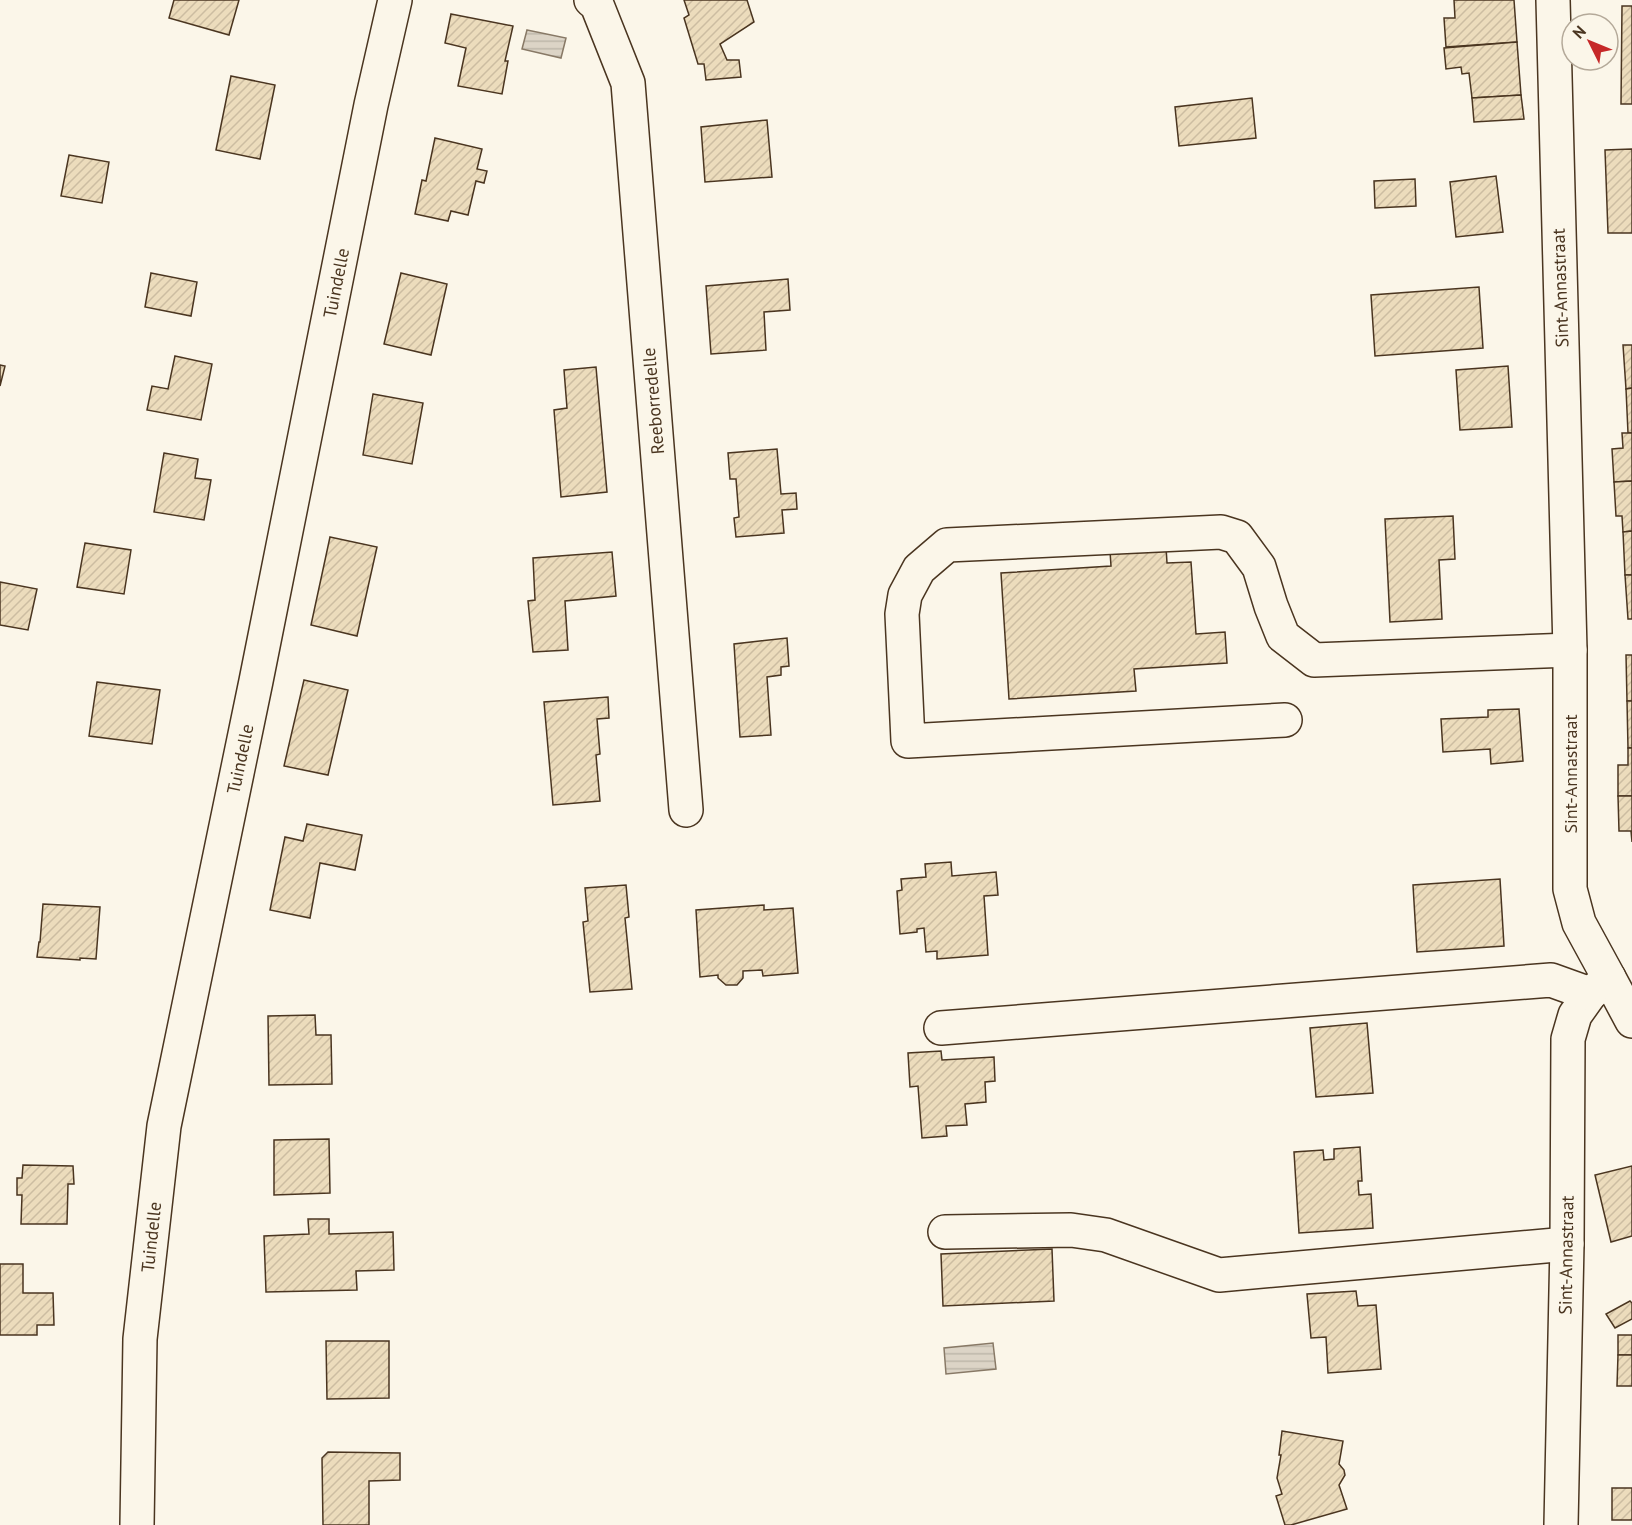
<svg xmlns="http://www.w3.org/2000/svg" width="1632" height="1525" font-family="'PT Sans',sans-serif">
  <style>
    .water { fill: url(#water-rules); stroke: #887966; stroke-width: 1.5 }
    .building { fill: url(#building-hatch); stroke: #4a3520; stroke-width: 1.5 }
    .lines { fill: none; stroke-linecap: round; stroke-linejoin: round }
    .minor-casing { stroke: #4a3520; stroke-width: 36 }
    .minor { stroke: #fbf6e9; stroke-width: 33 }
    .labels { text-anchor: middle; dominant-baseline: central; stroke-width: 4.5; stroke-linejoin: round; paint-order: stroke }
    .street-label { font-size: 18px; fill: #4a3520; stroke: #fbf6e9 }
  </style>
  <defs>
    <pattern id="water-rules" width="6" height="5" patternUnits="userSpaceOnUse" patternTransform="scale(1.5)"><rect width="6" height="5" fill="#dcd4c6"/><path d="M0 2.5h6" fill="none" stroke="#beb7aa"/></pattern>
    <pattern id="building-hatch" width="6" height="6" patternUnits="userSpaceOnUse" patternTransform="scale(1.5)"><rect width="6" height="6" fill="#ecdcbc"/><path d="M-1 1l2-2M0 6l6-6M5 7l2-2" fill="none" stroke="#ccbda1"/></pattern>
  </defs>
  <rect width="100%" height="100%" fill="#fbf6e9"/>
  <g class="water">
    <polygon points="527,30 566,38 561,58 522,49"/>
    <polygon points="993,1343 996,1369 946,1374 944,1348"/>
  </g>
  <g class="building">
    <polygon points="174,0 239,0 229,35 169,18"/>
    <polygon points="684,0 747,0 754,22 720,44 727,60 739,60 741,77 706,80 704,64 698,64 684,18 689,15"/>
    <polygon points="1454,0 1514,0 1517,42 1446,47 1444,18 1455,18"/>
    <polygon points="1622,6 1632,6 1632,104 1621,104"/>
    <polygon points="451,14 513,26 505,61 508,61 502,94 458,86 466,48 445,43"/>
    <polygon points="1517,42 1521,95 1472,98 1469,73 1462,74 1461,67 1446,69 1444,48"/>
    <polygon points="231,76 275,85 260,159 216,150"/>
    <polygon points="1521,95 1524,119 1474,122 1472,98"/>
    <polygon points="1252,98 1256,138 1179,146 1175,107"/>
    <polygon points="767,120 772,177 705,182 701,127"/>
    <polygon points="435,138 482,149 477,169 487,171 484,183 476,181 468,215 451,211 448,221 415,214 422,180 426,181"/>
    <polygon points="1632,149 1632,233 1608,233 1605,150"/>
    <polygon points="69,155 109,162 102,203 61,196"/>
    <polygon points="1496,176 1503,232 1456,237 1450,182"/>
    <polygon points="1415,179 1416,206 1375,208 1374,181"/>
    <polygon points="151,273 197,282 191,316 145,307"/>
    <polygon points="401,273 447,284 431,355 384,344"/>
    <polygon points="788,279 790,310 764,312 766,350 711,354 706,286"/>
    <polygon points="1479,287 1483,348 1375,356 1371,295"/>
    <polygon points="1623,345 1632,345 1632,388 1626,389"/>
    <polygon points="175,356 212,364 201,420 147,410 152,386 168,389"/>
    <polygon points="0,365 5,366 0,386"/>
    <polygon points="1508,366 1512,427 1460,430 1456,370"/>
    <polygon points="596,367 607,492 561,497 554,410 567,408 564,370"/>
    <polygon points="1632,388 1632,433 1628,433 1626,389"/>
    <polygon points="373,394 423,403 412,464 363,455"/>
    <polygon points="1622,433 1632,433 1632,481 1614,482 1612,449 1623,448"/>
    <polygon points="777,449 781,494 796,493 797,509 782,510 784,533 736,537 734,518 739,517 736,479 730,479 728,453"/>
    <polygon points="164,453 198,459 195,478 211,480 204,520 154,512"/>
    <polygon points="1632,481 1632,531 1623,532 1622,516 1616,516 1614,482"/>
    <polygon points="1453,516 1455,559 1439,560 1442,619 1390,622 1385,519"/>
    <polygon points="1632,531 1632,575 1625,575 1623,532"/>
    <polygon points="330,537 377,547 357,636 311,625"/>
    <polygon points="85,543 131,550 124,594 77,587"/>
    <polygon points="1166,547 1167,563 1191,562 1196,634 1225,632 1227,663 1134,669 1136,691 1009,699 1001,573 1111,566 1110,551"/>
    <polygon points="612,552 616,596 565,601 568,650 533,652 528,601 535,600 533,558"/>
    <polygon points="1625,575 1632,575 1632,619 1628,619"/>
    <polygon points="0,582 37,589 28,630 0,625"/>
    <polygon points="787,638 789,666 781,667 781,675 767,677 771,735 740,737 734,644"/>
    <polygon points="1626,655 1632,655 1632,701 1627,701"/>
    <polygon points="304,680 348,690 328,775 284,766"/>
    <polygon points="97,682 160,690 152,744 89,736"/>
    <polygon points="608,697 609,718 597,719 600,754 596,755 600,801 553,805 544,702"/>
    <polygon points="1627,701 1632,701 1632,748 1628,748"/>
    <polygon points="1519,709 1523,761 1491,764 1490,749 1443,752 1441,719 1488,717 1488,710"/>
    <polygon points="1628,748 1632,748 1632,796 1618,796 1618,765 1628,765"/>
    <polygon points="1618,796 1632,796 1632,842 1631,831 1619,831"/>
    <polygon points="307,824 362,835 355,870 320,863 310,918 270,910 285,837 303,841"/>
    <polygon points="951,862 952,876 996,872 998,895 984,896 988,955 937,959 937,951 926,952 924,928 917,929 917,932 900,934 897,891 902,890 901,879 926,877 925,864"/>
    <polygon points="1500,879 1504,946 1417,952 1413,885"/>
    <polygon points="626,885 629,917 625,918 632,989 590,992 583,922 588,921 585,888"/>
    <polygon points="43,904 100,907 96,959 80,958 80,960 37,957 39,942 40,942"/>
    <polygon points="764,905 764,910 793,908 798,973 763,976 762,970 743,971 743,978 737,985 726,985 718,978 718,975 700,977 696,910"/>
    <polygon points="315,1015 316,1035 331,1035 332,1084 269,1085 268,1016"/>
    <polygon points="1367,1023 1373,1093 1316,1097 1310,1028"/>
    <polygon points="941,1051 942,1060 994,1057 995,1081 985,1082 986,1102 965,1104 967,1125 946,1126 947,1136 922,1138 918,1086 910,1087 908,1053"/>
    <polygon points="329,1139 330,1193 274,1195 274,1140"/>
    <polygon points="1360,1147 1362,1181 1358,1181 1359,1195 1371,1194 1373,1228 1299,1233 1294,1152 1323,1150 1324,1160 1334,1159 1334,1149"/>
    <polygon points="23,1165 73,1166 74,1184 68,1184 67,1224 21,1224 22,1195 17,1195 17,1178 22,1178"/>
    <polygon points="1632,1166 1632,1236 1611,1242 1595,1175"/>
    <polygon points="308,1219 329,1219 329,1234 393,1232 394,1270 356,1271 357,1290 266,1292 264,1236 309,1234"/>
    <polygon points="1052,1249 1054,1301 943,1306 941,1254"/>
    <polygon points="0,1264 23,1264 23,1293 53,1293 54,1325 37,1325 37,1335 0,1335"/>
    <polygon points="1356,1291 1358,1306 1376,1305 1381,1369 1328,1373 1326,1337 1311,1338 1307,1294"/>
    <polygon points="1630,1301 1632,1303 1632,1319 1615,1328 1606,1314"/>
    <rect x="1618" y="1335" width="14" height="20"/>
    <polygon points="326,1341 389,1341 389,1398 327,1399"/>
    <polygon points="1618,1355 1632,1355 1632,1386 1617,1386"/>
    <polygon points="1282,1431 1343,1441 1339,1464 1344,1470 1345,1475 1339,1485 1347,1509 1291,1525 1285,1525 1276,1496 1282,1494 1277,1478 1281,1455 1279,1455"/>
    <polygon points="328,1452 400,1453 400,1480 369,1481 369,1525 323,1525 322,1458"/>
    <rect x="1612" y="1488" width="20" height="32"/>
  </g>
  <g class="lines">
    <defs>
      <g id="minor">
        <polyline points="591,0 597,5 628,83 686,810"/>
        <polyline points="1553,0 1570,650 1570,889 1579,923 1609,978 1590,994 1575,1015 1568,1039 1567,1244 1561,1525"/>
        <polyline points="1285,720 908,741 902,614 905,595 919,569 947,545 1221,532 1237,537 1259,567 1271,606 1283,636 1314,660 1570,650"/>
        <polyline points="1609,978 1632,1021"/>
        <polyline points="941,1028 1551,980 1590,994"/>
        <polyline points="945,1232 1071,1230 1106,1235 1219,1275 1567,1244"/>
        <polyline points="137,1525 140,1339 164,1126 256,681 371,105 395,0"/>
      </g>
    </defs>
    <use href="#minor" class="minor-casing"/>
    <use href="#minor" class="minor"/>
  </g>
  <g class="labels">
    <g class="street-label">
      <text transform="translate(336 283) rotate(-79)">Tuindelle</text>
      <text transform="translate(1560 288) rotate(-92)">Sint-Annastraat</text>
      <text transform="translate(653 401) rotate(-95)">Reeborredelle</text>
      <text transform="translate(240 759) rotate(-78)">Tuindelle</text>
      <text transform="translate(1570 774) rotate(-90)">Sint-Annastraat</text>
      <text transform="translate(151 1237) rotate(-84)">Tuindelle</text>
      <text transform="translate(1566 1255) rotate(-89)">Sint-Annastraat</text>
    </g>
  </g>
  <g transform="translate(1590 42) rotate(313)"><circle r="28" fill="#fbf6e9" stroke="#b4a999" stroke-width="1.5"/>
  <path d="M0-4.5L10 22L0 15L-10 22Z" fill="#c62828"/>
  <text y="-9" font-size="16" font-weight="bold" text-anchor="middle" fill="#4a3520">N</text>
  </g>
</svg>
